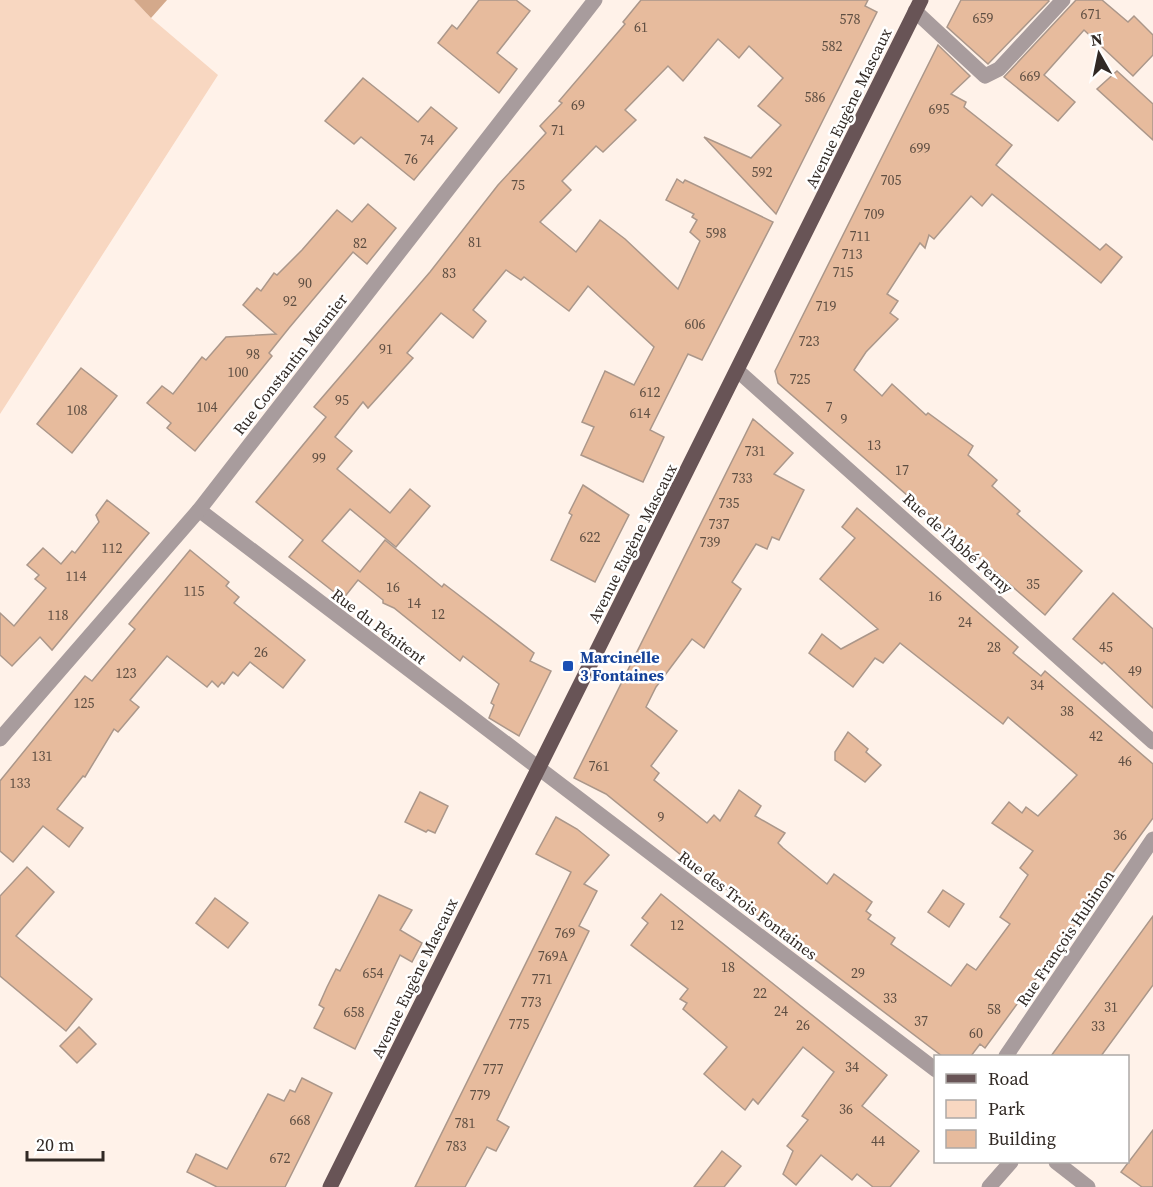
<svg xmlns="http://www.w3.org/2000/svg" width="1153" height="1187" font-family="'Source Serif 4',serif">
  <style>
    .green { fill: #f8d7c1 }
    .forest { fill: #d4a98b }
    .building { fill: #e7bb9d; stroke: #ab978a; stroke-width: 1.5 }
    .lines { fill: none; stroke-linecap: round; stroke-linejoin: round }
    .minor { stroke: #a89c9d; stroke-width: 15 }
    .major { stroke: #685456; stroke-width: 15 }
    .transit-dot { fill: #1a4fb4; stroke: #fff; stroke-width: 2 }
    .labels { text-anchor: middle; dominant-baseline: central; stroke-width: 5; stroke-linejoin: round; paint-order: stroke }
    .number-label { font-size: 14px; fill: #5e4e42 }
    .street-label { font-size: 16px; fill: #312924; stroke: #fff }
    .transit-label { font-size: 16px; font-weight: bold; fill: #164399; stroke: #fff; text-anchor: start }
  </style>
  <rect width="100%" height="100%" fill="#fff2e9"/>
  <polygon class="green" points="0,0 134,0 151,18 218,75 0,414"/>
  <polygon class="forest" points="134,0 167,0 151,18"/>
  <g class="building">
    <polygon points="479,0 516,0 530,11 497,53 517,69 499,93 438,43 452,25 457,29"/>
    <polygon points="641,0 868,0 865,6 877,12 776,214 704,137 751,158 781,125 758,106 783,78 749,46 739,58 718,39 683,81 668,66 625,110 636,120 603,152 596,146 562,181 571,190 540,222 576,252 600,220 625,239 678,289 700,241 690,232 697,220 692,217 694,214 666,200 677,179 683,183 685,180 773,222 702,360 688,354 650,430 664,437 643,482 581,455 594,427 582,422 605,371 634,385 654,347 588,286 569,311 524,277 521,280 506,270 473,310 486,321 473,338 441,313 407,353 413,358 368,408 363,402 335,437 352,451 337,469 390,513 410,489 430,506 396,547 350,509 322,541 360,572 385,540 442,587 444,584 452,590 534,653 530,661 551,671 519,736 489,718 494,705 491,703 499,684 463,656 460,661 394,608 383,603 383,600 358,580 343,599 289,557 303,540 256,502 326,417 314,407 430,272 498,185 546,133 540,126 562,103 559,101 625,24 623,22"/>
    <polygon points="961,0 1048,0 1049,1 988,64 947,27"/>
    <polygon points="1076,0 1102,0 1128,22 1134,16 1153,35 1153,55 1133,76 1084,30 1044,75 1075,102 1058,121 1004,77"/>
    <polygon points="938,45 970,76 951,94 966,102 964,107 1012,145 996,165 1100,250 1106,244 1122,257 1101,283 992,194 982,206 971,196 934,239 929,235 925,248 920,243 887,294 898,301 890,313 898,319 866,352 854,370 882,396 892,384 926,415 928,413 973,446 968,455 997,480 992,486 1020,511 1017,514 1082,571 1045,615 778,383 775,371"/>
    <polygon points="1117,71 1153,104 1153,140 1097,89"/>
    <polygon points="363,78 418,122 431,107 457,128 414,180 361,137 354,144 325,121"/>
    <polygon points="368,204 396,228 367,264 353,252 289,328 269,353 272,356 195,451 167,428 171,423 147,403 162,386 173,394 202,357 206,360 226,337 276,334 243,305 257,288 261,291 274,273 277,275 302,250 337,210 352,222"/>
    <polygon points="81,368 117,396 72,453 37,424"/>
    <polygon points="753,419 793,453 774,474 804,490 779,540 772,537 767,549 756,544 732,582 741,589 704,648 692,639 656,687 646,707 677,731 651,766 659,773 654,780 707,823 714,815 720,821 739,790 761,806 755,816 785,833 778,843 783,848 827,884 834,874 872,902 866,911 871,915 868,919 895,938 891,944 951,986 967,964 976,970 1010,924 1000,917 1028,875 1020,868 1033,851 992,823 1009,802 1022,813 1026,807 1038,816 1077,775 1008,717 1003,724 900,643 883,663 875,658 853,687 809,653 822,634 841,649 878,629 820,579 855,538 842,527 857,508 1018,647 1013,653 1041,676 1045,671 1153,764 1153,818 1001,1026 985,1048 980,1044 971,1056 942,1056 731,896 733,893 714,882 606,794 574,778"/>
    <polygon points="583,485 629,515 595,582 551,560 572,515 569,513"/>
    <polygon points="107,500 149,533 52,650 40,637 12,666 0,655 0,613 14,626 46,588 35,579 39,575 27,565 43,548 61,564 72,551 75,553 99,522 96,515"/>
    <polygon points="190,550 229,582 226,586 239,597 234,603 305,660 283,688 250,662 238,676 233,672 224,684 222,682 218,687 212,681 207,687 167,656 130,700 139,707 118,732 114,729 85,777 83,776 57,809 83,828 69,847 43,826 13,862 0,851 0,781 85,676 92,681 135,629 129,624"/>
    <polygon points="1113,593 1153,629 1153,708 1104,662 1102,664 1073,639"/>
    <polygon points="848,732 868,749 866,752 881,765 865,782 835,760 835,752"/>
    <polygon points="420,792 448,806 435,833 428,830 426,832 405,822"/>
    <polygon points="556,817 577,829 609,855 584,884 597,891 579,926 589,931 497,1120 509,1127 496,1151 487,1147 465,1187 415,1187 571,872 536,854"/>
    <polygon points="27,867 54,892 16,936 92,999 66,1031 0,976 0,896"/>
    <polygon points="943,890 964,904 949,927 928,912"/>
    <polygon points="661,894 887,1075 862,1106 919,1151 890,1187 873,1187 857,1174 852,1180 821,1155 796,1185 783,1174 793,1151 787,1146 808,1120 802,1116 834,1072 803,1047 758,1104 753,1099 745,1110 704,1074 727,1047 683,1009 687,1003 680,999 688,989 631,945 648,923 642,918"/>
    <polygon points="379,895 412,910 400,930 422,943 412,962 400,955 355,1049 314,1028 324,1008 319,1005 327,987 336,969 340,971"/>
    <polygon points="215,898 248,923 228,948 196,923"/>
    <polygon points="1153,916 1153,985 1101,1056 1051,1056"/>
    <polygon points="79,1027 96,1044 77,1063 60,1046"/>
    <polygon points="302,1078 332,1093 285,1187 217,1187 187,1172 196,1154 227,1169 268,1094 284,1101 290,1090 295,1092"/>
    <polygon points="1153,1130 1153,1187 1142,1187 1121,1172"/>
    <polygon points="722,1151 741,1166 724,1187 694,1187"/>
  </g>
  <g class="lines">
    <g class="minor">
      <polyline points="915,11 985,76 999,69 1063,0"/>
      <polyline points="738,371 1153,742"/>
      <polyline points="199,510 936,1070"/>
      <polyline points="0,739 199,510 595,0"/>
      <polyline points="1006,1056 1153,839"/>
      <polyline points="1056,1162 1088,1187"/>
      <polyline points="989,1187 1011,1162"/>
    </g>
    <polyline class="major" points="330,1187 921,0"/>
  </g>
  <rect class="transit-dot" x="562" y="660" width="12" height="12" rx="3"/>
  <g class="labels">
    <g class="number-label">
      <text x="1091" y="14">671</text>
      <text x="983" y="18">659</text>
      <text x="850" y="19">578</text>
      <text x="641" y="27">61</text>
      <text x="832" y="46">582</text>
      <text x="1030" y="76">669</text>
      <text x="815" y="97">586</text>
      <text x="578" y="105">69</text>
      <text x="939" y="109">695</text>
      <text x="558" y="130">71</text>
      <text x="427" y="140">74</text>
      <text x="920" y="148">699</text>
      <text x="411" y="159">76</text>
      <text x="762" y="172">592</text>
      <text x="891" y="180">705</text>
      <text x="518" y="185">75</text>
      <text x="874" y="214">709</text>
      <text x="716" y="233">598</text>
      <text x="860" y="236">711</text>
      <text x="475" y="242">81</text>
      <text x="360" y="243">82</text>
      <text x="852" y="254">713</text>
      <text x="843" y="272">715</text>
      <text x="449" y="273">83</text>
      <text x="305" y="283">90</text>
      <text x="290" y="301">92</text>
      <text x="826" y="306">719</text>
      <text x="695" y="324">606</text>
      <text x="809" y="341">723</text>
      <text x="386" y="349">91</text>
      <text x="253" y="354">98</text>
      <text x="238" y="372">100</text>
      <text x="800" y="379">725</text>
      <text x="650" y="392">612</text>
      <text x="342" y="400">95</text>
      <text x="207" y="407">104</text>
      <text x="829" y="407">7</text>
      <text x="77" y="410">108</text>
      <text x="640" y="413">614</text>
      <text x="844" y="419">9</text>
      <text x="874" y="445">13</text>
      <text x="755" y="451">731</text>
      <text x="319" y="458">99</text>
      <text x="902" y="470">17</text>
      <text x="742" y="478">733</text>
      <text x="729" y="503">735</text>
      <text x="719" y="524">737</text>
      <text x="590" y="537">622</text>
      <text x="710" y="542">739</text>
      <text x="112" y="548">112</text>
      <text x="76" y="576">114</text>
      <text x="1033" y="584">35</text>
      <text x="393" y="587">16</text>
      <text x="194" y="591">115</text>
      <text x="935" y="596">16</text>
      <text x="414" y="603">14</text>
      <text x="438" y="614">12</text>
      <text x="58" y="615">118</text>
      <text x="965" y="622">24</text>
      <text x="994" y="647">28</text>
      <text x="1106" y="647">45</text>
      <text x="261" y="652">26</text>
      <text x="1135" y="671">49</text>
      <text x="126" y="673">123</text>
      <text x="1037" y="685">34</text>
      <text x="84" y="703">125</text>
      <text x="1067" y="711">38</text>
      <text x="1096" y="736">42</text>
      <text x="42" y="756">131</text>
      <text x="1125" y="761">46</text>
      <text x="599" y="766">761</text>
      <text x="20" y="783">133</text>
      <text x="661" y="817">9</text>
      <text x="1120" y="835">36</text>
      <text x="677" y="925">12</text>
      <text x="565" y="933">769</text>
      <text x="553" y="956">769A</text>
      <text x="728" y="967">18</text>
      <text x="373" y="973">654</text>
      <text x="858" y="973">29</text>
      <text x="542" y="979">771</text>
      <text x="760" y="993">22</text>
      <text x="890" y="998">33</text>
      <text x="531" y="1002">773</text>
      <text x="1111" y="1007">31</text>
      <text x="994" y="1009">58</text>
      <text x="781" y="1011">24</text>
      <text x="354" y="1012">658</text>
      <text x="921" y="1021">37</text>
      <text x="519" y="1024">775</text>
      <text x="803" y="1025">26</text>
      <text x="1098" y="1026">33</text>
      <text x="976" y="1033">60</text>
      <text x="852" y="1067">34</text>
      <text x="493" y="1069">777</text>
      <text x="480" y="1095">779</text>
      <text x="846" y="1109">36</text>
      <text x="300" y="1120">668</text>
      <text x="465" y="1123">781</text>
      <text x="878" y="1141">44</text>
      <text x="456" y="1146">783</text>
      <text x="280" y="1158">672</text>
    </g>
    <g class="street-label">
      <text transform="translate(848 108) rotate(-64)">Avenue Eugène Mascaux</text>
      <text transform="translate(290 364) rotate(-52)">Rue Constantin Meunier</text>
      <text transform="translate(632 543) rotate(-63)">Avenue Eugène Mascaux</text>
      <text transform="translate(958 543) rotate(42)">Rue de l’Abbé Perny</text>
      <text transform="translate(379 626) rotate(37)">Rue du Pénitent</text>
      <text transform="translate(748 905) rotate(37)">Rue des Trois Fontaines</text>
      <text transform="translate(1065 938) rotate(-56)">Rue François Hubinon</text>
      <text transform="translate(414 978) rotate(-64)">Avenue Eugène Mascaux</text>
    </g>
    <g class="transit-label">
      <text x="580" y="657">Marcinelle<tspan x="580" dy="18">3 Fontaines</tspan></text>
    </g>
  </g>
  <rect x="934" y="1055" width="195" height="108" fill="#ffffff" stroke="#ada9a7" stroke-width="1.5"/>
  <rect x="946" y="1074" width="30" height="9" fill="#685456" stroke="#ada9a7" stroke-width="1.5"/>
  <text x="988" y="1085" font-size="18" fill="#312924">Road</text>
  <rect x="946" y="1100" width="30" height="18" fill="#f8d7c1" stroke="#ada9a7" stroke-width="1.5"/>
  <text x="988" y="1115" font-size="18" fill="#312924">Park</text>
  <rect x="946" y="1130" width="30" height="18" fill="#e7bb9d" stroke="#ada9a7" stroke-width="1.5"/>
  <text x="988" y="1145" font-size="18" fill="#312924">Building</text>
  <g transform="translate(1099 54) rotate(351)" stroke="#ffffff" stroke-width="4.5" paint-order="stroke">
  <path d="M0-4.5L10 22L0 15L-10 22Z" fill="#312924"/>
  <text y="-9" font-size="16" font-weight="bold" text-anchor="middle" fill="#312924">N</text>
  </g>
  <path d="M27 1151v9h76v-9" fill="none" stroke="#312924" stroke-width="3"/>
  <text x="36" y="1151" font-size="18" fill="#312924" stroke="#ffffff" stroke-width="4.5" paint-order="stroke">20 m</text>
</svg>
